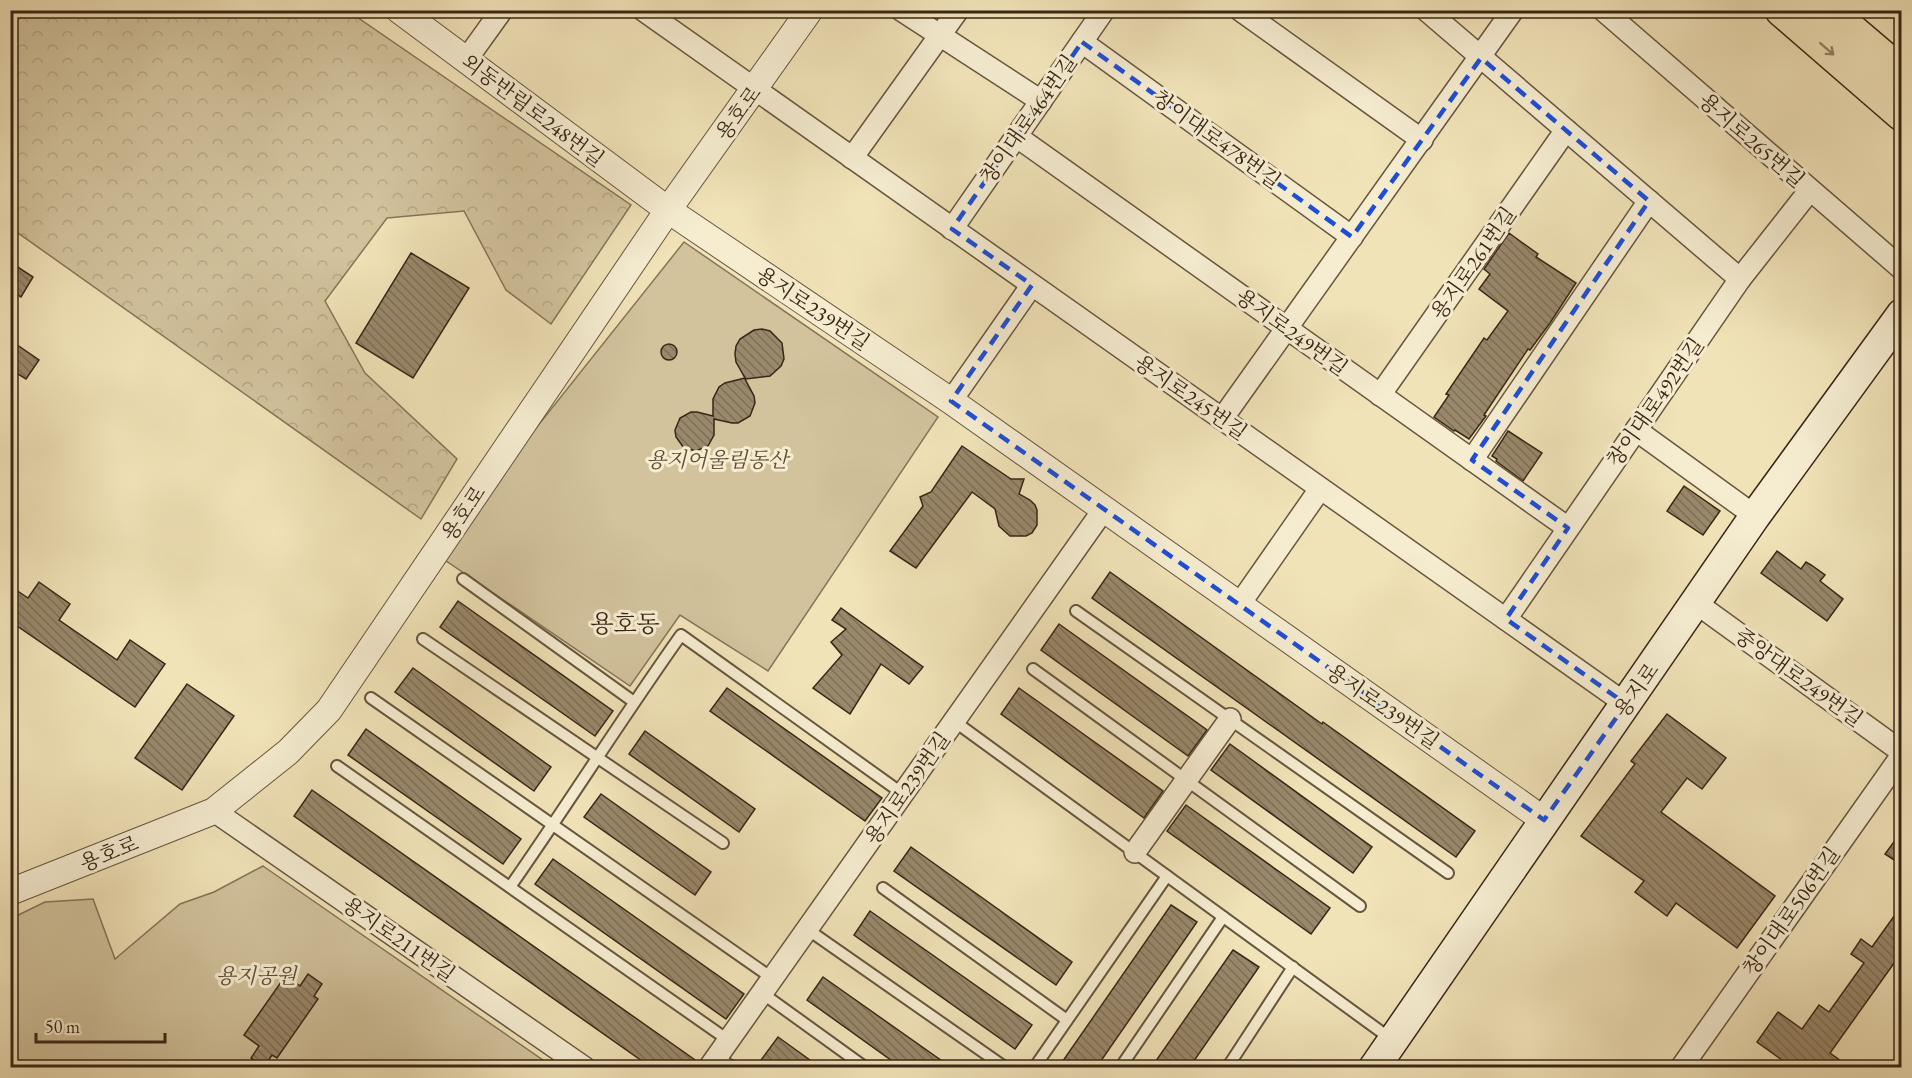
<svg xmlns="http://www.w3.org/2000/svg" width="1912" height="1078" font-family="'EB Garamond','Noto Serif KR',serif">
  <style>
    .green { fill: #d2c39d; stroke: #86745a; stroke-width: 1.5 }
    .forest { fill: url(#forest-crowns); stroke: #86745a; stroke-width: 1.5 }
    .building { fill: url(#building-back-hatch); stroke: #392617; stroke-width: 1.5 }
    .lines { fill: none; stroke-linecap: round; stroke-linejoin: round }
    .service-casing { stroke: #67553f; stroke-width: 14 }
    .minor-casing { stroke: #67553f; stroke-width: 24 }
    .tertiary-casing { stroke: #67553f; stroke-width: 28 }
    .secondary-casing { stroke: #392617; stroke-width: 33 }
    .primary-casing { stroke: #392617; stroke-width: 36 }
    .service { stroke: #f6edd1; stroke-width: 10 }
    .minor { stroke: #f6edd1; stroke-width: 21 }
    .tertiary { stroke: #f6edd1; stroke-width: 26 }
    .secondary { stroke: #f6edd1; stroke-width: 30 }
    .primary { stroke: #f1e3b8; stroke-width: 33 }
    .oneway { stroke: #958468 }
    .marked { fill: none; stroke: #1d4ed8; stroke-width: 4.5; stroke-dasharray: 12 8; stroke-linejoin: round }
    .labels { text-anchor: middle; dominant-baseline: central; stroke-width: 6; stroke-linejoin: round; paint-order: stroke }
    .street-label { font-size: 21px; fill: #392617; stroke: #f6edd1 }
    .park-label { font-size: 21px; font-style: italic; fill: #5f4d38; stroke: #f6edd1 }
    .quarter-label { font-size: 24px; fill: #392617; stroke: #f6edd1 }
  </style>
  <defs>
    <pattern id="forest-crowns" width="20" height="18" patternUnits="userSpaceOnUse" patternTransform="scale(1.5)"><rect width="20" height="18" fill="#d2c39d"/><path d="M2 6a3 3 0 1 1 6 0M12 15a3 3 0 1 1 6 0" fill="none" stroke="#b5a786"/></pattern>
    <pattern id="building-back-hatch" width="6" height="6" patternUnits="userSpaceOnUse" patternTransform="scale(1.5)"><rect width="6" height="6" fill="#99886b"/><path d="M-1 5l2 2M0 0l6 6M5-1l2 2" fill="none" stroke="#7e6f57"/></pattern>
  </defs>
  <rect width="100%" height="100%" fill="#f1e3b8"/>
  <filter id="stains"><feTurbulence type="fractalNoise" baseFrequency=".00333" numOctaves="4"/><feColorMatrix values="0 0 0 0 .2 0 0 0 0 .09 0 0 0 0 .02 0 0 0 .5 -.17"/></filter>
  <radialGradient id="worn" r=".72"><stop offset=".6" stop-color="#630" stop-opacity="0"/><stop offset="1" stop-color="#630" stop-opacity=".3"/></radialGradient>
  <g class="green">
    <polygon points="684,242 938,417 768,671 680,615 630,686 436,554"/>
    <polygon points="263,866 553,1067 11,1067 10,919 45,902 93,899 115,959 180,904 214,892"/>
  </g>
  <polygon class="forest" points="11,10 348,11 631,205 551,324 506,290 464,211 387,218 325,301 365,373 457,459 421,519 11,228"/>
  <g class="building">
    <polygon points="1509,233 1538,254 1536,257 1576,283 1550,323 1530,350 1528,349 1484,415 1486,416 1469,439 1455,430 1454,431 1434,417 1449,395 1446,394 1484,338 1487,340 1508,311 1479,289 1490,274 1484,269"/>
    <polygon points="411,253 469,288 413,378 356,343"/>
    <polygon points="10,262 33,277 21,297 10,290"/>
    <polygon points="762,329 770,331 782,343 784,359 781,366 770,376 745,379 754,396 755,403 750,416 738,423 732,423 714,419 714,435 708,446 696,451 684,448 676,437 675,430 680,418 691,412 697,412 713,416 713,399 719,387 725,383 745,378 736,362 735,354 736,346 740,339 754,330"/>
    <polygon points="10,340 39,360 26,379 10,369"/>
    <circle cx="669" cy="352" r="8"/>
    <polygon points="1508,431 1542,453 1523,481 1496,461 1497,459 1492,456"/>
    <polygon points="962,446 1011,479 1024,479 1019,494 1030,500 1035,505 1037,510 1037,525 1032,533 1026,536 1010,536 999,526 995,509 972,492 916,568 890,551 923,506 920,497 931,492"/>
    <polygon points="1684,486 1720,511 1703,535 1667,511"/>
    <polygon points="1777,551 1801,569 1806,562 1811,565 1825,575 1820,581 1843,599 1827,621 1761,573"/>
    <polygon points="1110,572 1322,724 1323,722 1475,831 1456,857 1092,598"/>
    <polygon points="39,582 70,604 59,620 117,660 130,640 165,664 135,707 10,621 10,586 28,598"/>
    <polygon points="458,601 613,711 595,736 440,627"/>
    <polygon points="841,608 923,667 909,684 881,664 850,714 813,688 842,655 831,642 846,629 832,620"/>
    <polygon points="1059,624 1207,730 1188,756 1041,650"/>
    <polygon points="413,668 551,767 534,791 395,692"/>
    <polygon points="187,684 234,716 182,790 135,758"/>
    <polygon points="727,688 882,798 865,821 710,711"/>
    <polygon points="1019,688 1163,791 1144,818 1001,714"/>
    <polygon points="1667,714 1726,758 1702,789 1687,778 1661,812 1775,896 1737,948 1676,903 1667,916 1635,892 1644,881 1581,836 1635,764 1631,761"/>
    <polygon points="366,729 521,839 503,864 348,755"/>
    <polygon points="645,731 755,809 739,832 629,754"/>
    <polygon points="1230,744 1372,847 1353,873 1211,770"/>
    <polygon points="312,790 698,1062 696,1068 652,1068 294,816"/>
    <polygon points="601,794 711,872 695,895 584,817"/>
    <polygon points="1186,805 1330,908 1311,934 1167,831"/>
    <polygon points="1902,831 1902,865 1885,854"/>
    <polygon points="911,847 1072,962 1056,985 894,871"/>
    <polygon points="553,859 744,994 726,1019 535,884"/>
    <polygon points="1171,905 1197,922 1096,1068 1058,1068"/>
    <polygon points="1902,905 1902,952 1830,1053 1851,1068 1793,1068 1757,1042 1778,1012 1802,1029 1819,1005 1829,1012 1864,963 1851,954 1861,939 1872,947"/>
    <polygon points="870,911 1032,1025 1015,1049 854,935"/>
    <polygon points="1233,950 1259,967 1189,1068 1151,1068"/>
    <polygon points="308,974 322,984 314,996 318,999 277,1058 272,1055 264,1067 251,1058 259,1046 244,1035 286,975 300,986"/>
    <polygon points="823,977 952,1068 902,1068 807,1000"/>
    <polygon points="778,1037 821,1068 771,1068 761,1060"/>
  </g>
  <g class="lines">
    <defs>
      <g id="service">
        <polyline points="463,579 634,702"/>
        <polyline points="1076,611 1448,873"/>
        <polyline points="423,639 723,843"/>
        <polyline points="1033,669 1360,906"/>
        <polyline points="371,698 772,978"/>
        <polyline points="954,721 1391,1039"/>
        <polyline points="337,766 728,1040"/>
        <path d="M510,887C568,804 622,718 681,635L903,794"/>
        <polyline points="883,888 1067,1020"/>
        <polyline points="807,929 1006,1068"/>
        <polyline points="762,993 866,1068"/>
        <polyline points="717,1056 733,1068"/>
        <polyline points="1034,1068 1167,876"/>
        <polyline points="1120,1068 1223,917"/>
        <polyline points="1227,1068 1293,967"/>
      </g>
      <g id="minor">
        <polyline points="643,10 1626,704"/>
        <polyline points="901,10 1041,101"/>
        <polyline points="1240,10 1422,140"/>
        <polyline points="1426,10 1740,279"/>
        <polyline points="1603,10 1902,269"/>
        <polyline points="1082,42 1352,237"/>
        <polyline points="466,60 502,10"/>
        <polyline points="1016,136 1568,528"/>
        <polyline points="852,158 958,10"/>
        <polyline points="952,229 1104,10"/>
        <polyline points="1380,395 1566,130"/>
        <polyline points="951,401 1032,285"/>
        <polyline points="1222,419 1513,10"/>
        <polyline points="1636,430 1755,516"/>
        <polyline points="1472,460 1649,201"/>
        <polyline points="1696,603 1902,752"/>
        <polyline points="1239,605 1320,489"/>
        <polyline points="1506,619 1740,279 1810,190"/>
        <polyline points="214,811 585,1068"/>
        <polyline points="1135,852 1230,719"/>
        <polyline points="709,1068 1104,509"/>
        <polyline points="1681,1068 1902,755"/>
      </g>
      <g id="tertiary">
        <polyline points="399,10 668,210 951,401 1544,820"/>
        <polyline points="10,892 214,811 288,752 329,710 668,210 810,10"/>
      </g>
      <polyline id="secondary" points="1374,1068 1755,516 1902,314"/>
      <g id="primary">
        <polyline points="1782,10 1902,114"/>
        <polyline points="1827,10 1902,74"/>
      </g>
    </defs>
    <use href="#service" class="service-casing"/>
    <use href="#minor" class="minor-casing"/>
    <use href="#tertiary" class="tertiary-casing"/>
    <use href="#secondary" class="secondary-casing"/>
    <use href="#primary" class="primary-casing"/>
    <use href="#service" class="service"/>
    <use href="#minor" class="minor"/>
    <use href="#tertiary" class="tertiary"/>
    <use href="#secondary" class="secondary"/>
    <use href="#primary" class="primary"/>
  </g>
  <defs><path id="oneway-shaft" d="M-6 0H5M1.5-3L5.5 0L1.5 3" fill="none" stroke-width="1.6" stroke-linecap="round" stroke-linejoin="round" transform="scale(1.5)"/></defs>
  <use class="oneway" href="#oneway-shaft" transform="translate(1827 49) rotate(41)"/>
  <path class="marked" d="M1082,42L1352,237L1481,58L1649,201L1472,460L1568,528L1506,619L1626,704L1544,820L951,401L1032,285L952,229Z"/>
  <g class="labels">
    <g class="street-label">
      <text transform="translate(533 110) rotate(37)">외동반림로248번길</text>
      <text transform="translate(738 113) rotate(-54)">용호로</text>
      <text transform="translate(1028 119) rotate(-55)">창이대로464번길</text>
      <text transform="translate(1217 139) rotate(36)">창이대로478번길</text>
      <text transform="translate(1752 140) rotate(41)">용지로265번길</text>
      <text transform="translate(1473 263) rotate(-55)">용지로261번길</text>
      <text transform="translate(813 308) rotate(34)">용지로239번길</text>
      <text transform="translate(1292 332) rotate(36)">용지로249번길</text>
      <text transform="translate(1191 397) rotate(35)">용지로245번길</text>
      <text transform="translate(1655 402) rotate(-55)">창이대로492번길</text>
      <text transform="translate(463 513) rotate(-56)">용호로</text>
      <text transform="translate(1799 677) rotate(36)">중앙대로249번길</text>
      <text transform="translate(1636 690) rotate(-55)">용지로</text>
      <text transform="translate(1383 706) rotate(35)">용지로239번길</text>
      <text transform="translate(907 788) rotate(-55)">용지로239번길</text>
      <text transform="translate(109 853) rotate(-22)">용호로</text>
      <text transform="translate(1791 911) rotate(-55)">창이대로506번길</text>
      <text transform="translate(399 939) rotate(35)">용지로211번길</text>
    </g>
    <g class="park-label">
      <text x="717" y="459">용지어울림동산</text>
      <text x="256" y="975">용지공원</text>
    </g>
    <g class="quarter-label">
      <text x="625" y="623">용호동</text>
    </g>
  </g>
  <rect width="1912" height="1078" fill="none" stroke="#f1e3b8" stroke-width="36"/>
  <rect x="12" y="12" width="1888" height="1054" fill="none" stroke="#392617" stroke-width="3"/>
  <rect x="18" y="18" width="1876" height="1042" fill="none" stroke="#392617" stroke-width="1.5"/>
  <path d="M36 1033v9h129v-9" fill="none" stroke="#392617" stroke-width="3"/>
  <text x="45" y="1033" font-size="18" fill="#392617" stroke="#f6edd1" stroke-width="4.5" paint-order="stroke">50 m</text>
  <rect width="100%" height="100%" filter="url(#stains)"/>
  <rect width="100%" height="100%" fill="url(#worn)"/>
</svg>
